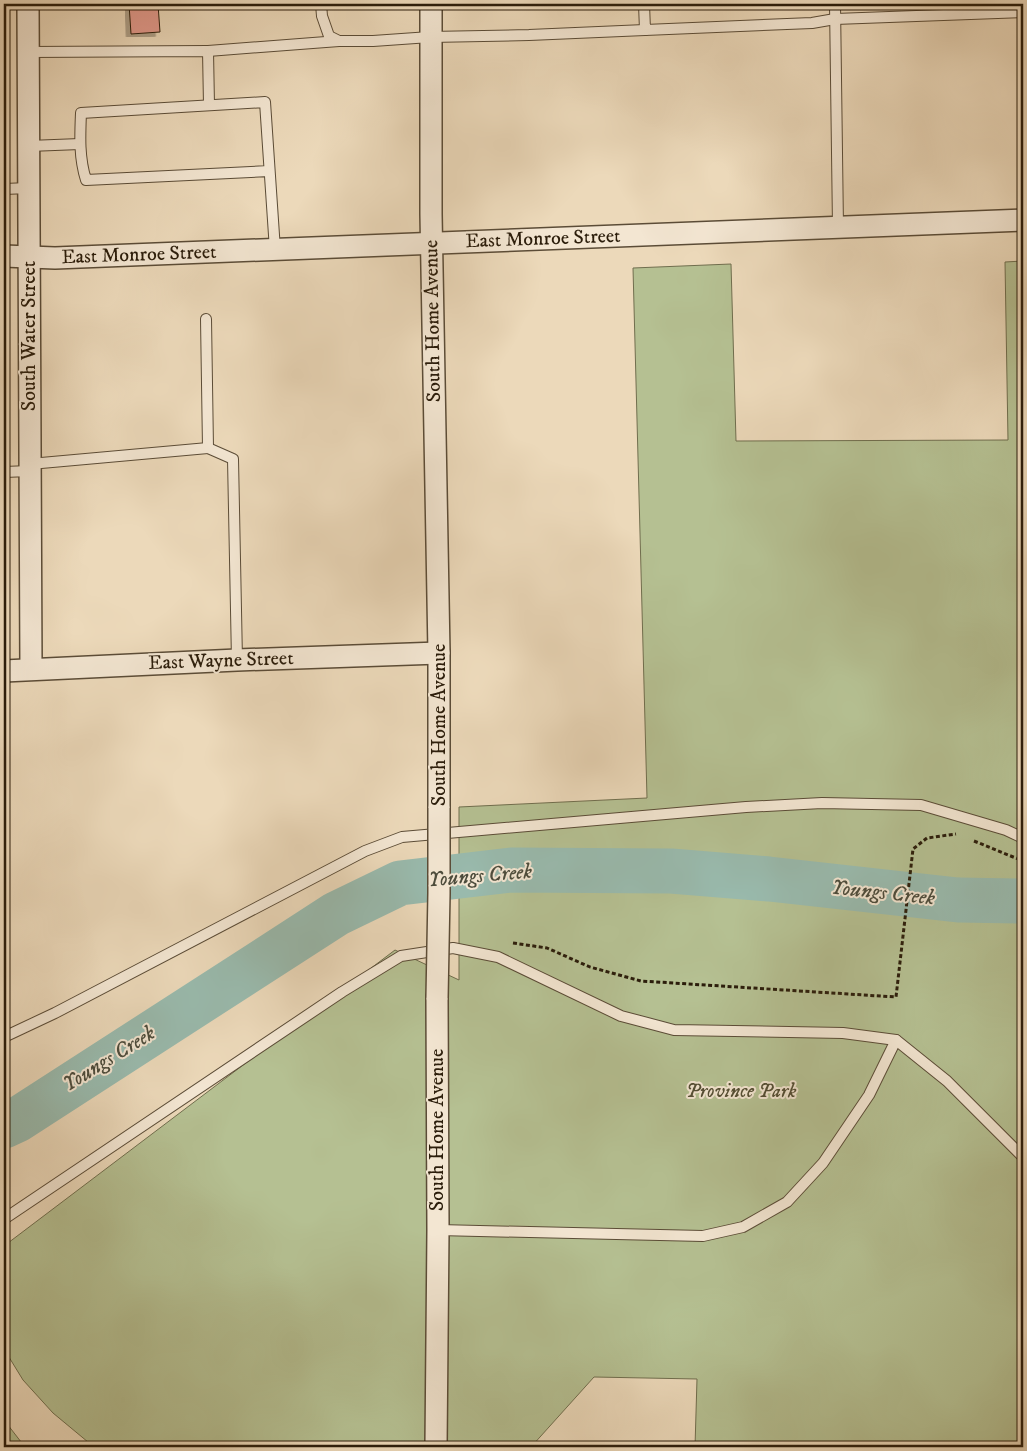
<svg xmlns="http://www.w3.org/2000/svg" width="1027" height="1451" font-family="'IM FELL DW Pica',serif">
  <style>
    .green { fill: #b5c092; stroke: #706e4e }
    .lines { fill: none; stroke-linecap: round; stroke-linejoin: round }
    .river { stroke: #99baad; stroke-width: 45 }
    .building { fill: #e39a8d; stroke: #2b1d0b; filter: url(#shadow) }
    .lane-casing { stroke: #5b4c37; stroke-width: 12 }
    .street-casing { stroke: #5b4c37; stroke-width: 24 }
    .path { stroke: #2b1d0b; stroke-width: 3; stroke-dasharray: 4 2.5; stroke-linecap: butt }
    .lane { stroke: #f3e6d2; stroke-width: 10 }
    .street { stroke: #f3e6d2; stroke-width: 21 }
    .street-bridge-casing { stroke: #5b4c37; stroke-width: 24; stroke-linecap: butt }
    .street-bridge { stroke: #f3e6d2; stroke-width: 21 }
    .labels { text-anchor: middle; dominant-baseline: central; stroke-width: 4; stroke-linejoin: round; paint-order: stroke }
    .street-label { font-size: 20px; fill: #2b1d0b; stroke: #f3e6d2 }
    .park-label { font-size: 20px; font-style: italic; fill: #544e34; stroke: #f3e6d2 }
    .water-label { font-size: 21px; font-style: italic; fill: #4c4c3c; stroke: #f3e6d2 }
  </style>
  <defs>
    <filter id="shadow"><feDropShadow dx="-4.5" dy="4.5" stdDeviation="0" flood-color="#0004"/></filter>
  </defs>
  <rect width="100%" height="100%" fill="#ecd9ba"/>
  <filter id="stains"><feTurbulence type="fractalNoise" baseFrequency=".004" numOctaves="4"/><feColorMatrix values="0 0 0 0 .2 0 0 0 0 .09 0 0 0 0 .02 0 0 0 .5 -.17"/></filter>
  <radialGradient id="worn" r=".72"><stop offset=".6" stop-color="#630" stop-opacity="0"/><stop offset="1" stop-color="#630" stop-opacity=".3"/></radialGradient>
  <g class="green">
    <polygon points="1023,261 1023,1447 695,1447 697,1379 594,1377 531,1447 94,1447 53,1413 23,1380 4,1349 4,1246 395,950 459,980 459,807 647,798 633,268 731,264 736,441 1008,440 1005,262"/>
    <polygon points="4,1420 25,1447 4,1447"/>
  </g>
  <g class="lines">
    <polyline class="river" points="4,1126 17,1120 336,914 400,883 511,870 671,871 769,879 958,900 1023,901"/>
  </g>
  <polygon class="building" points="129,4 158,4 160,32 131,34"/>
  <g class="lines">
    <defs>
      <g id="lane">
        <polyline points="321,4 322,16 329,36 339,41 373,41 430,37 529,35 645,30"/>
        <polyline points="644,4 645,30 812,23 835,19 1023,12"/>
        <polyline points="835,4 838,227"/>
        <polyline points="208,51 339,41"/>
        <polyline points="28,52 208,51 209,105"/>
        <polyline points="29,146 80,144"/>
        <path d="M269,171L86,180C79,158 80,136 81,113L265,102L275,250"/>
        <polyline points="4,189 29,188"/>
        <polyline points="208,448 233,459 237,660"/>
        <polyline points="30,464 208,448 206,319"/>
        <polyline points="4,472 30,471"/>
        <polyline points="4,1037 55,1013 365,851 402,837 746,807 822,803 921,805 1006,830 1023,838"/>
        <polyline points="4,1219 342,992 401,956 453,948 498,957 621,1016 674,1030 843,1033 896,1040 947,1081 1023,1157"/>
        <polyline points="438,1230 703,1236 743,1227 787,1202 823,1163 869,1095 896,1040"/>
      </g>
      <g id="street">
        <polyline points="28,4 31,669"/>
        <polyline points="431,4 431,214 439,653 439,808"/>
        <polyline points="4,256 55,258 1023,220"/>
        <polyline points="4,671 237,660 439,653"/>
        <polyline points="436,1447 438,1230 437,998"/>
      </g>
    </defs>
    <use href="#lane" class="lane-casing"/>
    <use href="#street" class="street-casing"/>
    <g class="path">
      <polyline points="974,841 1023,861"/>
      <polyline points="513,943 547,948 590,967 641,981 896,997 913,849 927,838 956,834"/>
    </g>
    <use href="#lane" class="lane"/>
    <use href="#street" class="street"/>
    <defs>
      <polyline id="street-bridge" points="437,998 439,893 439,808"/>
    </defs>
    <use href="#street-bridge" class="street-bridge-casing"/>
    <use href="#street-bridge" class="street-bridge"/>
  </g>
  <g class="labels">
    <g class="street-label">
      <text transform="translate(543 239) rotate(-2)">East Monroe Street</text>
      <text transform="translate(139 255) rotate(-2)">East Monroe Street</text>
      <text transform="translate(433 321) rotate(-91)">South Home Avenue</text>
      <text transform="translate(29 336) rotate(-90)">South Water Street</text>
      <text transform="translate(221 661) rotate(-2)">East Wayne Street</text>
      <text transform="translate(439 725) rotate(-90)">South Home Avenue</text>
      <text transform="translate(437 1130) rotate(-90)">South Home Avenue</text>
    </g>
    <g class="park-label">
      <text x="741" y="1091">Province Park</text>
    </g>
    <g class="water-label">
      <text transform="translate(480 876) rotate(-5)">Youngs Creek</text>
      <text transform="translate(883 893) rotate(6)">Youngs Creek</text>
      <text transform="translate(109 1059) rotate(-32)">Youngs Creek</text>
    </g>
  </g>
  <rect width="1027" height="1451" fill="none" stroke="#ecd9ba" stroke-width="20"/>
  <rect x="5" y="5" width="1017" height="1441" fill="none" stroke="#2b1d0b" stroke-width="2.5"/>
  <rect x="10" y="10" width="1007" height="1431" fill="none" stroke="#2b1d0b"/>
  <rect width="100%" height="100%" filter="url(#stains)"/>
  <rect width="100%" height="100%" fill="url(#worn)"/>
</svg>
